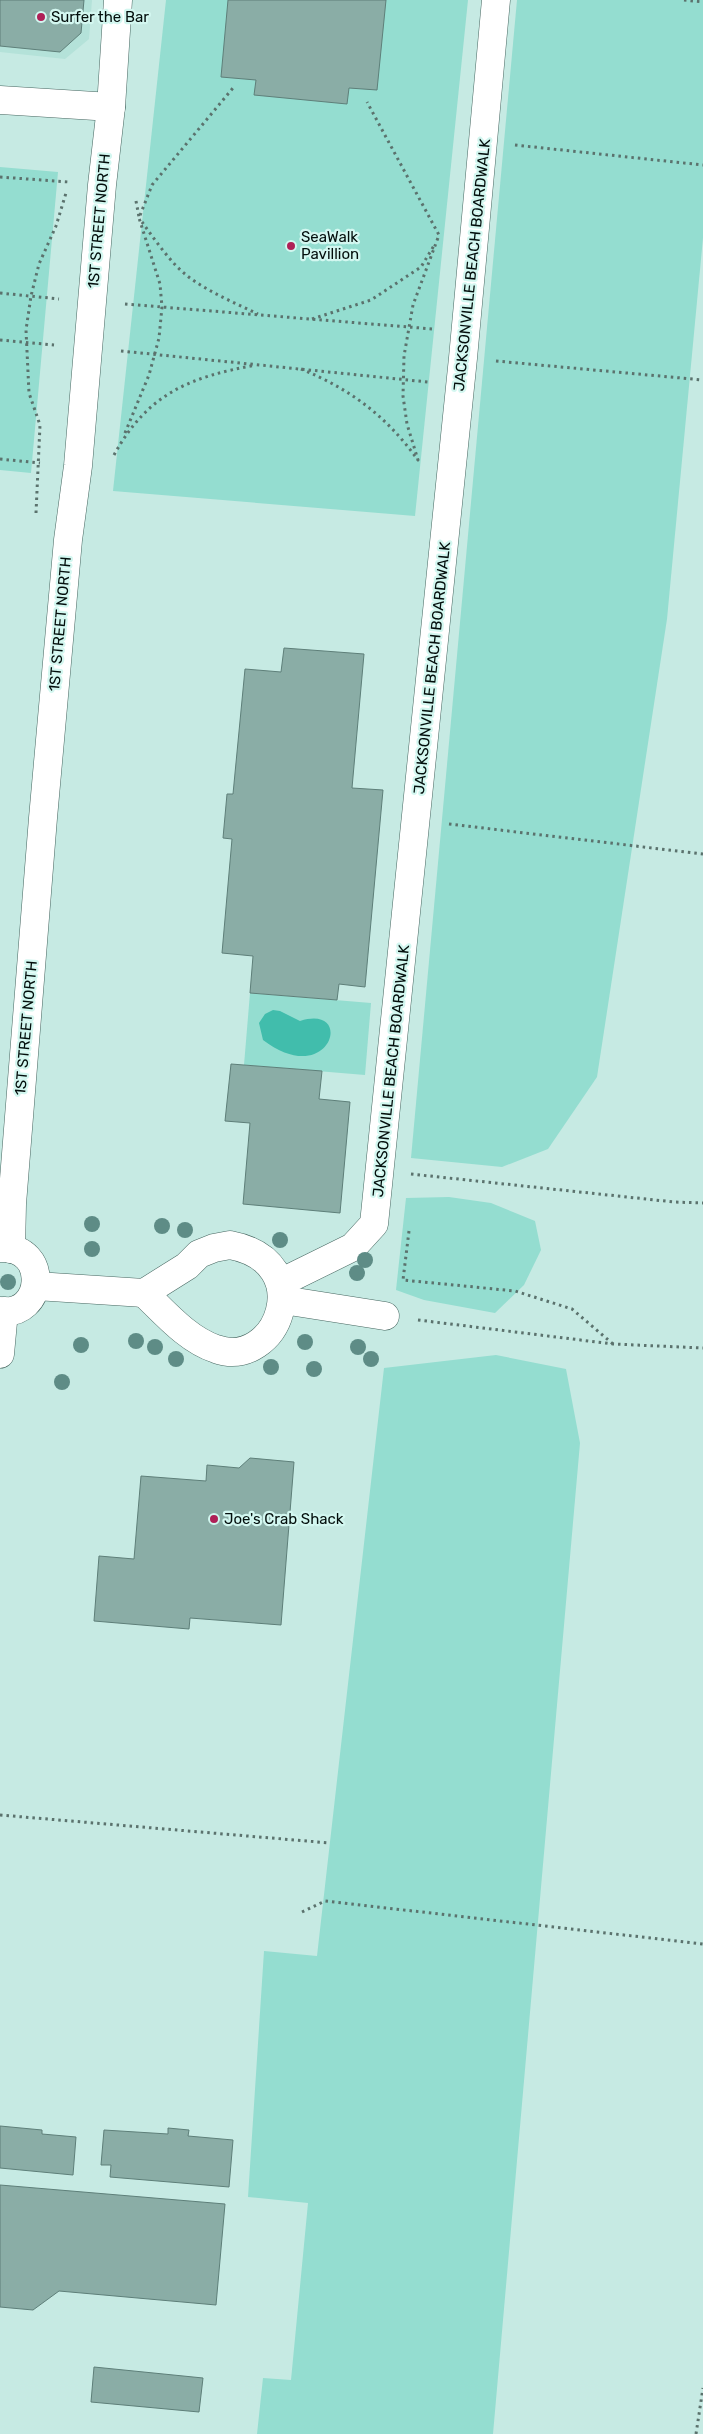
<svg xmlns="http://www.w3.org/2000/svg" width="703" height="2434" font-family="Rubik,sans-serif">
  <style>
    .built { fill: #b4e2d9 }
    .green { fill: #94ddd0 }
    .water { fill: #41bdac }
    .building { fill: #8aada6; stroke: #5e7f79 }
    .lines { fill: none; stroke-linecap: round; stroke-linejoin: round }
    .minor-casing { stroke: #476761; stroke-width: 29 }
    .path { stroke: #5b726d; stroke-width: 3; stroke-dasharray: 2.5 4; stroke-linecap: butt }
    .minor { stroke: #fff; stroke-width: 28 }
    .tree { fill: #5e8c86 }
    .poi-dot { fill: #af2057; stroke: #d3f7f0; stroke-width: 2 }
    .labels { text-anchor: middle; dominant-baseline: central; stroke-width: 4.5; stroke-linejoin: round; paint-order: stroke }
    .poi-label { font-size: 15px; fill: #030e0c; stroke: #d3f7f0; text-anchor: start }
    .street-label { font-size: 15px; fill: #030e0c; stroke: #d3f7f0 }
  </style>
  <rect width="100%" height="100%" fill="#c6eae3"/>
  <polygon class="built" points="0,0 92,0 89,39 65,59 0,52"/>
  <g class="green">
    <polygon points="166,0 468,0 415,516 113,491"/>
    <polygon points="517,0 703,0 703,238 667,619 597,1077 548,1149 502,1167 411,1158"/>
    <polygon points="0,167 58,172 31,473 0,470"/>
    <polygon points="250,993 371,1003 365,1075 244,1065"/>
    <polygon points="449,1197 491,1203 535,1221 541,1250 524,1285 495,1313 424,1300 396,1290 406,1198"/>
    <polygon points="496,1355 566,1369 580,1443 493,2434 257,2434 263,2378 291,2380 308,2203 248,2197 264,1951 317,1956 384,1368"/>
  </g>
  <path class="water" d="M273,1010L280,1011L300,1021C356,1003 330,1091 263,1040L259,1023L265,1014Z"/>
  <g class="building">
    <polygon points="0,0 84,0 81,33 60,52 0,46"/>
    <polygon points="228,0 386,0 377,90 349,88 347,104 254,95 256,80 221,77"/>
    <polygon points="284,648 364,654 352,788 383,790 365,987 339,984 337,1000 250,993 253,956 222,953 232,839 223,838 227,794 233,794 245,669 281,672"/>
    <polygon points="231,1064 322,1071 319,1099 350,1102 340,1213 243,1204 250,1123 225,1121"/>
    <polygon points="250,1458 294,1462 281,1625 190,1618 189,1629 94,1621 99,1556 134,1559 141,1476 206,1481 207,1465 239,1468"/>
    <polygon points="0,2126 42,2130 42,2134 76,2137 73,2175 0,2168"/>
    <polygon points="168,2128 189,2130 188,2136 233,2140 229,2187 110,2177 111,2165 101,2165 104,2130 168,2134"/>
    <polygon points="0,2185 225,2204 216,2305 59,2291 33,2310 0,2307"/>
    <polygon points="94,2367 203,2378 199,2412 91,2402"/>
  </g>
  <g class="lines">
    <defs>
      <g id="minor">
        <polyline points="0,100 111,107"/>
        <path d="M230,1245C320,1262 277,1371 216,1349C188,1340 165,1313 144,1293L187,1266L199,1254L214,1248Z"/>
        <path d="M0,1248C51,1246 44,1318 0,1311"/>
        <polyline points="11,1249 12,1204 43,818 68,540 78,466 102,185 111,107 118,0"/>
        <polyline points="280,1283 353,1247 374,1224 463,358 496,0"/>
        <polyline points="36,1286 144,1293"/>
        <polyline points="283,1300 385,1316"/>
        <polyline points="0,1354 4,1311"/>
      </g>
    </defs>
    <use href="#minor" class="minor-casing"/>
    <g class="path">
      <polyline points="684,0 703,2"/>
      <polyline points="515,145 703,165"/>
      <polyline points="0,177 69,182"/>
      <polyline points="136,201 139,217"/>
      <path d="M142,222C156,241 171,264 190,278C211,293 235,303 258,314"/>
      <polyline points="0,293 59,299"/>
      <polyline points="125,304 433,329"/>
      <polyline points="312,319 371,300 421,267 435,244"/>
      <polyline points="0,340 54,345"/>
      <polyline points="121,351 428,382"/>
      <polyline points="496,361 703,380"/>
      <path d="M301,369C352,390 386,416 418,460L407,424L403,396L404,356L413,305L439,235L367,102"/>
      <polyline points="125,433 149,375 159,338 162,307 160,284 139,218 152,185 233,88"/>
      <path d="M114,455C148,393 190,377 256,365"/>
      <polyline points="0,459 40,463"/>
      <polyline points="36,513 40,425 29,393 26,330 31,296 39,264 56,226 66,193"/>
      <polyline points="449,824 703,854"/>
      <polyline points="411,1174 674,1202 703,1203"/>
      <polyline points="409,1231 403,1280 515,1291 572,1309 613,1344"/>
      <polyline points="418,1320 613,1344 703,1348"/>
      <polyline points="0,1815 330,1843"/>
      <polyline points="302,1912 325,1901 703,1944"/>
      <polyline points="696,2434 703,2388"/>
    </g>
    <use href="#minor" class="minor"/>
  </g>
  <g class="tree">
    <circle cx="92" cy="1224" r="8"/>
    <circle cx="162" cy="1226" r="8"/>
    <circle cx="185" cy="1230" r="8"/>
    <circle cx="280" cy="1240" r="8"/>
    <circle cx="92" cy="1249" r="8"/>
    <circle cx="365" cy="1260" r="8"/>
    <circle cx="357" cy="1273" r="8"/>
    <circle cx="8" cy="1282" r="8"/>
    <circle cx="136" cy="1341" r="8"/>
    <circle cx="305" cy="1342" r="8"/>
    <circle cx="81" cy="1345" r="8"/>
    <circle cx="155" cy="1347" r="8"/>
    <circle cx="358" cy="1347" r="8"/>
    <circle cx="176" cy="1359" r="8"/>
    <circle cx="371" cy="1359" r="8"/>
    <circle cx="271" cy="1367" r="8"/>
    <circle cx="314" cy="1369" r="8"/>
    <circle cx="62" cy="1382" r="8"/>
  </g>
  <g class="poi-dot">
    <circle cx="41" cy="17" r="5"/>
    <circle cx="291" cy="246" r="5"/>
    <circle cx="214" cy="1519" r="5"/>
  </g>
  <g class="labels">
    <g class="poi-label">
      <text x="51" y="17">Surfer the Bar</text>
      <text x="301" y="237">SeaWalk<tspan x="301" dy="17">Pavillion</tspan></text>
      <text x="224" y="1519">Joe's Crab Shack</text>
    </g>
    <g class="street-label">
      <text transform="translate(99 221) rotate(-85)">1ST STREET NORTH</text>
      <text transform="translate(472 265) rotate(-84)">JACKSONVILLE BEACH BOARDWALK</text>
      <text transform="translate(60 624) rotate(-85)">1ST STREET NORTH</text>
      <text transform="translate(432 668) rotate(-84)">JACKSONVILLE BEACH BOARDWALK</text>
      <text transform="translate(26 1028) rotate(-85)">1ST STREET NORTH</text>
      <text transform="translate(391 1071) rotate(-84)">JACKSONVILLE BEACH BOARDWALK</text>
    </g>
  </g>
</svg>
